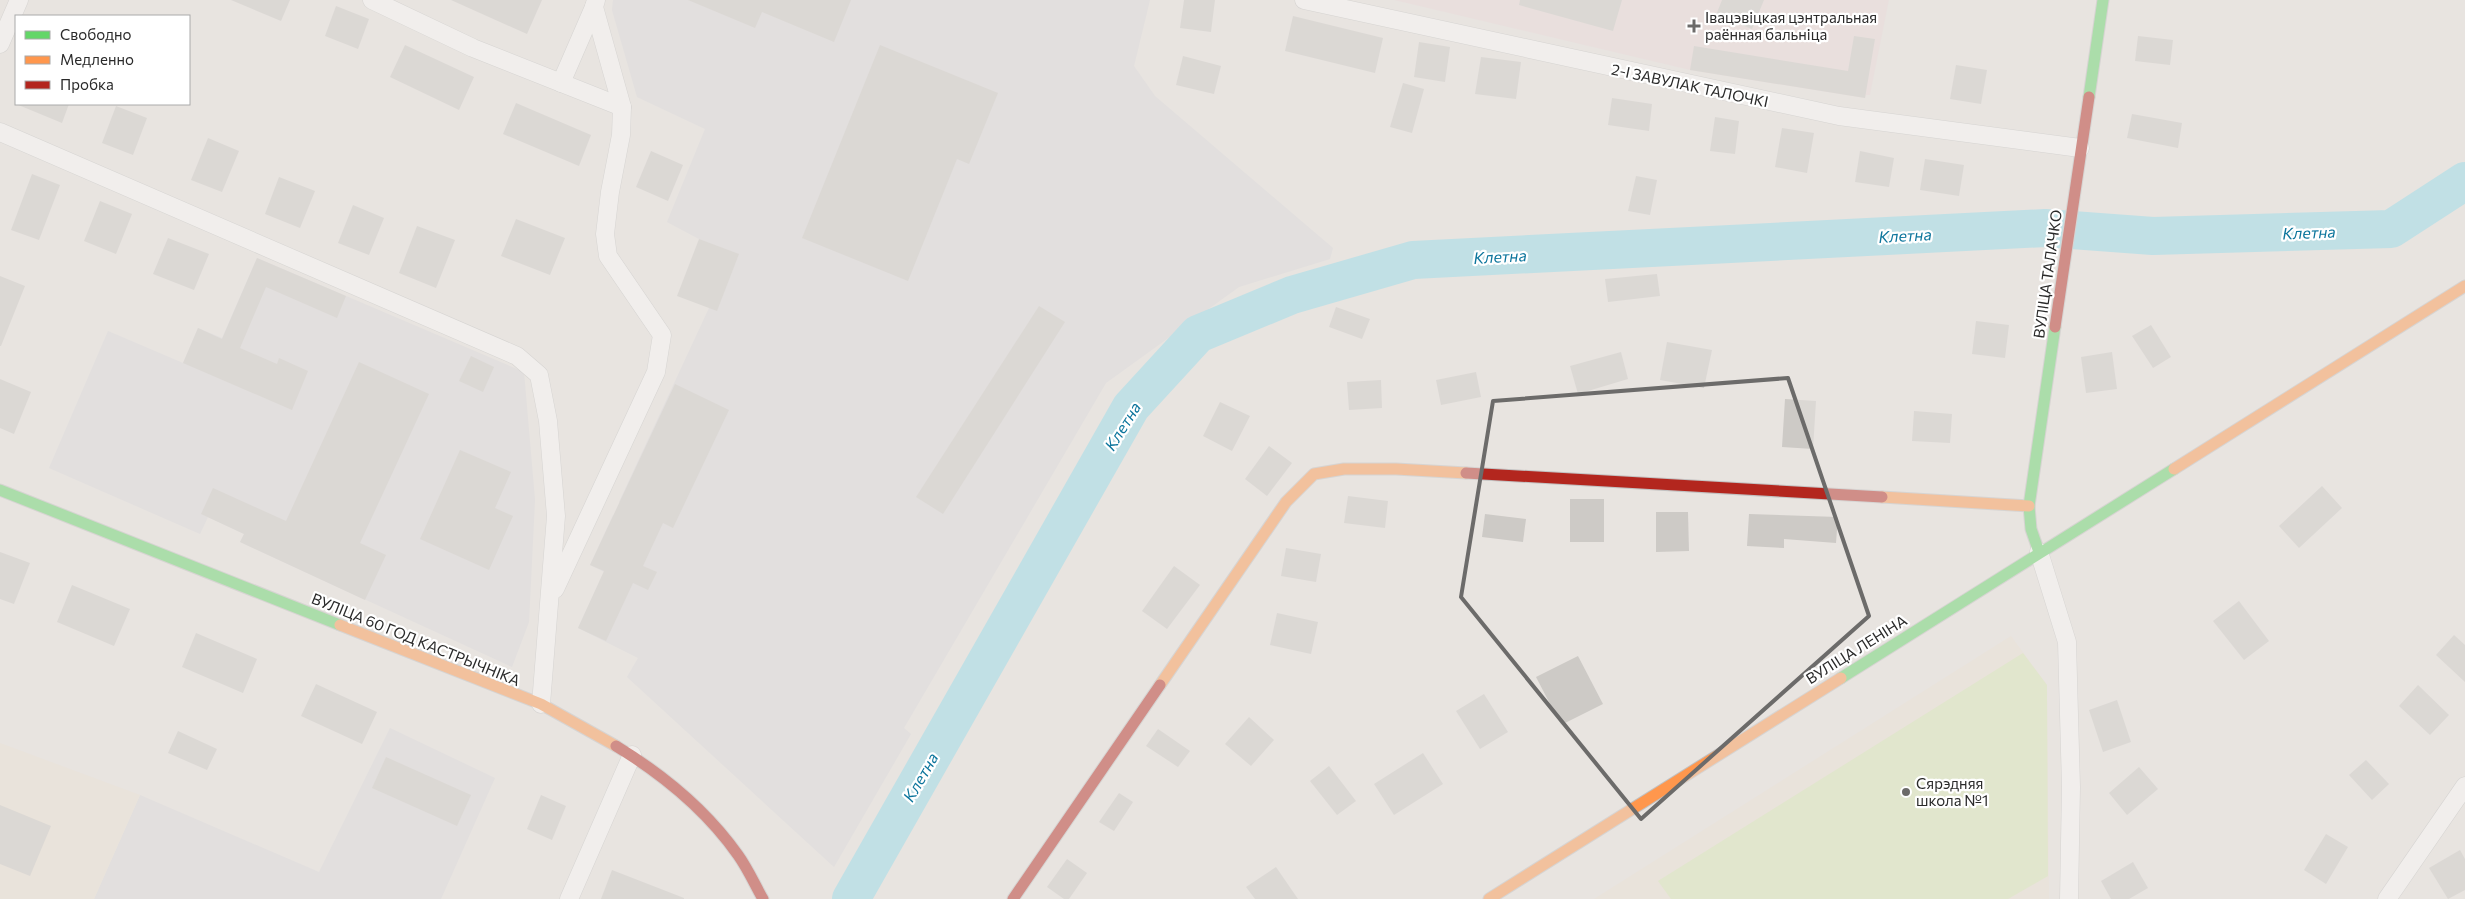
<svg xmlns="http://www.w3.org/2000/svg" width="2465" height="899" font-family="Commissioner,sans-serif">
  <style>
    .industrial { fill: #dbd9db }
    .education { fill: #ebe2d4 }
    .medical { fill: #eadada }
    .pitch { fill: #d9e8b6 }
    .lines { fill: none; stroke-linecap: round; stroke-linejoin: round }
    .river { stroke: #92dbeb; stroke-width: 38 }
    .building { fill: #cdcac6 }
    .street-casing { stroke: #c2c1c1; stroke-width: 19 }
    .fast-casing { stroke: #c2c1c1; stroke-width: 13 }
    .slow-casing { stroke: #c2c1c1; stroke-width: 13 }
    .jam-casing { stroke: #c2c1c1; stroke-width: 13 }
    .street { stroke: #fcfbfa; stroke-width: 18 }
    .fast { stroke: #63d668; stroke-width: 11 }
    .slow { stroke: #ff974d; stroke-width: 11 }
    .jam { stroke: #b3261e; stroke-width: 11 }
    .marked { fill: none; stroke: #6c6b6a; stroke-width: 4; stroke-linejoin: round }
    .poi-dot { fill: #6c6b6a; stroke: #fff; stroke-width: 2 }
    .labels { text-anchor: middle; dominant-baseline: central; stroke-width: 4.5; stroke-linejoin: round; paint-order: stroke }
    .poi-label { font-size: 15px; fill: #2a2a2a; stroke: #fff; text-anchor: start }
    .street-label { font-size: 15px; fill: #2a2a2a; stroke: #fff }
    .water-label { font-size: 16px; font-style: italic; fill: #0c759c; stroke: #fff }
  </style>
  <rect width="100%" height="100%" fill="#e8e4e0"/>
  <g class="industrial">
    <polygon points="613,0 1150,0 1134,66 1155,96 1333,248 1330,259 1239,287 1106,383 904,728 911,734 834,867 627,677 638,658 578,628 604,572 590,565 613,515 636,526 642,513 619,502 709,308 699,239 667,222 705,129 637,97 612,10"/>
    <polygon points="257,258 524,372 535,500 529,622 512,667 240,542 244,534 208,517 200,534 49,468 108,331 183,363 198,328 222,338"/>
    <polygon points="390,728 495,778 441,899 94,899 140,795 319,872"/>
  </g>
  <g class="education">
    <polygon points="2011,636 2047,685 2049,899 1594,899"/>
    <polygon points="0,743 140,795 94,899 0,899"/>
  </g>
  <polygon class="medical" points="1394,0 1889,0 1870,95 1866,95 1865,98 1690,70"/>
  <polygon class="pitch" points="2023,653 2047,685 2048,876 2008,899 1671,899 1658,881"/>
  <g class="lines">
    <polyline class="river" points="851,899 1131,407 1198,334 1292,295 1413,260 2045,228 2153,236 2391,229 2465,181"/>
  </g>
  <g class="building">
    <polygon points="231,0 290,0 281,21"/>
    <polygon points="451,0 542,0 527,34"/>
    <polygon points="688,0 851,0 834,42 762,12 755,28"/>
    <polygon points="1184,0 1215,0 1211,32 1180,28"/>
    <polygon points="1520,0 1622,0 1613,31 1519,5"/>
    <polygon points="1722,0 1764,0 1752,29 1716,15"/>
    <polygon points="336,6 369,19 358,49 325,36"/>
    <polygon points="1293,16 1383,38 1375,73 1285,51"/>
    <polygon points="1854,36 1875,39 1865,98 1690,70 1694,46 1848,71"/>
    <polygon points="2138,36 2173,40 2170,65 2135,61"/>
    <polygon points="1419,42 1450,47 1445,82 1414,77"/>
    <polygon points="405,45 474,77 459,110 390,77"/>
    <polygon points="880,45 998,93 969,164 957,159 908,281 802,238"/>
    <polygon points="1183,56 1221,66 1214,94 1176,85"/>
    <polygon points="1481,57 1521,62 1516,99 1475,94"/>
    <polygon points="1956,65 1987,70 1981,104 1950,99"/>
    <polygon points="1403,83 1424,89 1412,133 1390,127"/>
    <polygon points="1612,98 1652,104 1649,131 1608,125"/>
    <polygon points="516,103 591,135 579,166 503,134"/>
    <polygon points="16,104 69,104 62,123"/>
    <polygon points="116,106 147,118 133,155 102,143"/>
    <polygon points="2132,114 2182,123 2178,148 2127,138"/>
    <polygon points="1715,117 1739,121 1735,154 1710,151"/>
    <polygon points="1782,128 1814,133 1807,173 1775,167"/>
    <polygon points="208,138 239,151 222,192 191,180"/>
    <polygon points="651,151 683,165 668,201 636,187"/>
    <polygon points="1860,151 1894,158 1889,187 1855,182"/>
    <polygon points="1925,159 1964,165 1959,196 1920,190"/>
    <polygon points="32,174 60,185 39,240 11,230"/>
    <polygon points="1636,176 1657,180 1650,215 1628,211"/>
    <polygon points="279,177 315,191 300,228 265,214"/>
    <polygon points="100,201 132,214 116,254 84,241"/>
    <polygon points="353,205 384,218 369,255 338,243"/>
    <polygon points="516,219 565,238 550,275 501,256"/>
    <polygon points="417,226 455,240 436,288 399,273"/>
    <polygon points="168,238 209,254 194,290 153,274"/>
    <polygon points="699,239 739,254 717,311 677,296"/>
    <polygon points="257,258 346,296 337,318 266,287 240,348 277,364 279,358 308,371 292,410 183,363 198,328 222,339"/>
    <polygon points="1657,274 1660,296 1608,302 1605,279"/>
    <polygon points="0,276 25,286 1,346 0,346"/>
    <polygon points="1039,306 1065,322 943,514 916,497"/>
    <polygon points="1336,307 1370,319 1362,339 1329,327"/>
    <polygon points="1976,321 2009,325 2005,358 1972,354"/>
    <polygon points="2151,325 2171,357 2153,368 2132,336"/>
    <polygon points="1667,342 1712,350 1704,388 1660,380"/>
    <polygon points="1621,352 1628,379 1578,394 1570,366"/>
    <polygon points="2112,352 2117,389 2086,393 2081,357"/>
    <polygon points="471,356 494,367 483,392 459,381"/>
    <polygon points="359,362 429,394 360,543 386,555 365,600 240,542 244,534 201,514 213,488 286,521"/>
    <polygon points="1476,372 1481,397 1441,405 1436,380"/>
    <polygon points="0,379 31,392 14,434 0,428"/>
    <polygon points="1381,380 1382,408 1349,410 1347,382"/>
    <polygon points="675,384 729,410 673,528 663,523 643,566 657,572 648,590 633,583 606,641 578,628 604,571 590,565"/>
    <polygon points="1785,399 1816,401 1813,449 1782,447"/>
    <polygon points="1220,402 1250,416 1232,451 1203,436"/>
    <polygon points="1914,411 1952,414 1950,443 1912,441"/>
    <polygon points="1269,446 1292,463 1267,496 1245,479"/>
    <polygon points="460,450 511,472 495,508 513,516 489,570 420,539"/>
    <polygon points="2322,486 2342,508 2299,548 2279,526"/>
    <polygon points="1348,496 1388,501 1385,528 1344,523"/>
    <rect x="1570" y="499" width="34" height="43"/>
    <polygon points="1656,512 1688,512 1689,551 1656,552"/>
    <polygon points="1485,514 1526,519 1523,542 1482,537"/>
    <polygon points="1749,514 1838,517 1836,543 1784,539 1784,548 1747,546"/>
    <polygon points="1286,548 1321,554 1316,582 1281,576"/>
    <polygon points="0,552 30,563 14,604 0,599"/>
    <polygon points="1174,566 1200,585 1167,629 1142,611"/>
    <polygon points="72,585 130,609 114,646 57,622"/>
    <polygon points="2239,601 2269,641 2244,660 2213,621"/>
    <polygon points="1277,613 1318,622 1311,654 1270,645"/>
    <polygon points="196,633 257,659 243,693 182,667"/>
    <polygon points="2454,635 2465,645 2465,682 2436,655"/>
    <polygon points="1578,656 1603,704 1561,725 1536,677"/>
    <polygon points="316,684 377,712 362,744 301,716"/>
    <polygon points="2418,685 2449,715 2430,735 2399,706"/>
    <polygon points="1484,694 1508,732 1480,749 1456,711"/>
    <polygon points="2117,700 2131,742 2103,752 2089,710"/>
    <polygon points="1249,717 1274,740 1251,766 1225,744"/>
    <polygon points="1158,729 1190,751 1178,767 1146,746"/>
    <polygon points="178,731 217,749 207,770 168,753"/>
    <polygon points="1423,753 1443,784 1394,815 1374,784"/>
    <polygon points="386,757 471,795 457,826 372,788"/>
    <polygon points="2366,760 2389,784 2372,800 2349,775"/>
    <polygon points="1329,766 1356,801 1337,815 1310,781"/>
    <polygon points="2139,767 2158,789 2127,815 2109,793"/>
    <polygon points="1119,793 1133,802 1114,831 1099,822"/>
    <polygon points="541,795 566,806 552,840 527,829"/>
    <polygon points="0,805 51,826 30,876 0,864"/>
    <polygon points="2326,834 2348,847 2326,884 2304,870"/>
    <polygon points="2460,850 2465,859 2465,890 2448,899 2429,868"/>
    <polygon points="1067,859 1087,873 1069,899 1064,899 1047,887"/>
    <polygon points="2133,862 2148,888 2129,899 2111,899 2101,881"/>
    <polygon points="1276,867 1298,899 1255,899 1246,887"/>
    <polygon points="612,870 684,898 684,899 601,899"/>
  </g>
  <g class="lines">
    <defs>
      <g id="street">
        <polyline points="372,0 473,48 622,107"/>
        <polyline points="1304,0 1839,116 2080,148"/>
        <polyline points="0,44 19,0"/>
        <polyline points="561,83 594,7"/>
        <polyline points="0,132 517,356 539,375 548,421 556,516 541,704"/>
        <polyline points="2039,552 2067,642 2071,787 2069,899"/>
        <polyline points="555,589 656,372 662,335 608,256 605,234 610,192 621,135 622,107 594,7 596,0"/>
        <polyline points="569,899 632,755"/>
        <polyline points="2387,899 2465,786"/>
      </g>
      <g id="fast">
        <polyline points="2089,97 2103,0"/>
        <polyline points="0,490 340,625"/>
        <polyline points="2039,552 2031,529 2029,506 2055,327"/>
        <polyline points="1841,678 2174,469"/>
      </g>
      <g id="slow">
        <polyline points="2174,469 2465,286"/>
        <polyline points="1882,497 2029,506"/>
        <polyline points="340,625 541,704 616,746"/>
        <polyline points="1160,685 1286,502 1314,474 1344,469 1396,469 1466,473"/>
        <polyline points="1489,899 1841,678"/>
      </g>
      <g id="jam">
        <polyline points="2055,327 2089,97"/>
        <polyline points="1466,473 1882,497"/>
        <path d="M616,746C662,774 707,811 738,855C748,869 755,885 763,899"/>
        <polyline points="1013,899 1160,685"/>
      </g>
    </defs>
    <use href="#street" class="street-casing"/>
    <use href="#fast" class="fast-casing"/>
    <use href="#slow" class="slow-casing"/>
    <use href="#jam" class="jam-casing"/>
    <use href="#street" class="street"/>
    <use href="#fast" class="fast"/>
    <use href="#slow" class="slow"/>
    <use href="#jam" class="jam"/>
  </g>
  <path d="M0 0H2465V899H0ZM1788,378L1869,616L1641,819L1461,597L1493,401Z" fill="#e8e4e0" fill-opacity=".55" fill-rule="evenodd"/>
  <path class="marked" d="M1788,378L1869,616L1641,819L1461,597L1493,401Z"/>
  <g class="poi-dot">
    <path d="M1691.5 18.5h5v5h5v5h-5v5h-5v-5h-5v-5h5z"/>
    <circle cx="1906" cy="792" r="5"/>
  </g>
  <g class="labels">
    <g class="poi-label">
      <text x="1705" y="17">Івацэвіцкая цэнтральная<tspan x="1705" dy="17">раённая бальніца</tspan></text>
      <text x="1916" y="783">Сярэдняя<tspan x="1916" dy="17">школа №1</tspan></text>
    </g>
    <g class="street-label">
      <text transform="translate(1690 85) rotate(12)">2-І ЗАВУЛАК ТАЛОЧКІ</text>
      <text transform="translate(2047 274) rotate(-82)">ВУЛІЦА ТАЛАЧКО</text>
      <text transform="translate(416 639) rotate(22)">ВУЛІЦА 60 ГОД КАСТРЫЧНІКА</text>
      <text transform="translate(1856 649) rotate(-32)">ВУЛІЦА ЛЕНІНА</text>
    </g>
    <g class="water-label">
      <text transform="translate(2309 232) rotate(-2)">Клетна</text>
      <text transform="translate(1905 235) rotate(-3)">Клетна</text>
      <text transform="translate(1500 256) rotate(-3)">Клетна</text>
      <text transform="translate(1122 426) rotate(-58)">Клетна</text>
      <text transform="translate(920 777) rotate(-60)">Клетна</text>
    </g>
  </g>
  <rect x="15" y="15" width="175" height="90" fill="#ffffff" stroke="#aaaaaa"/>
  <rect x="25" y="31" width="25" height="8" fill="#63d668" stroke="#aaaaaa"/>
  <text x="60" y="40" font-size="15" fill="#2a2a2a">Свободно</text>
  <rect x="25" y="56" width="25" height="8" fill="#ff974d" stroke="#aaaaaa"/>
  <text x="60" y="65" font-size="15" fill="#2a2a2a">Медленно</text>
  <rect x="25" y="81" width="25" height="8" fill="#b3261e" stroke="#aaaaaa"/>
  <text x="60" y="90" font-size="15" fill="#2a2a2a">Пробка</text>
</svg>
